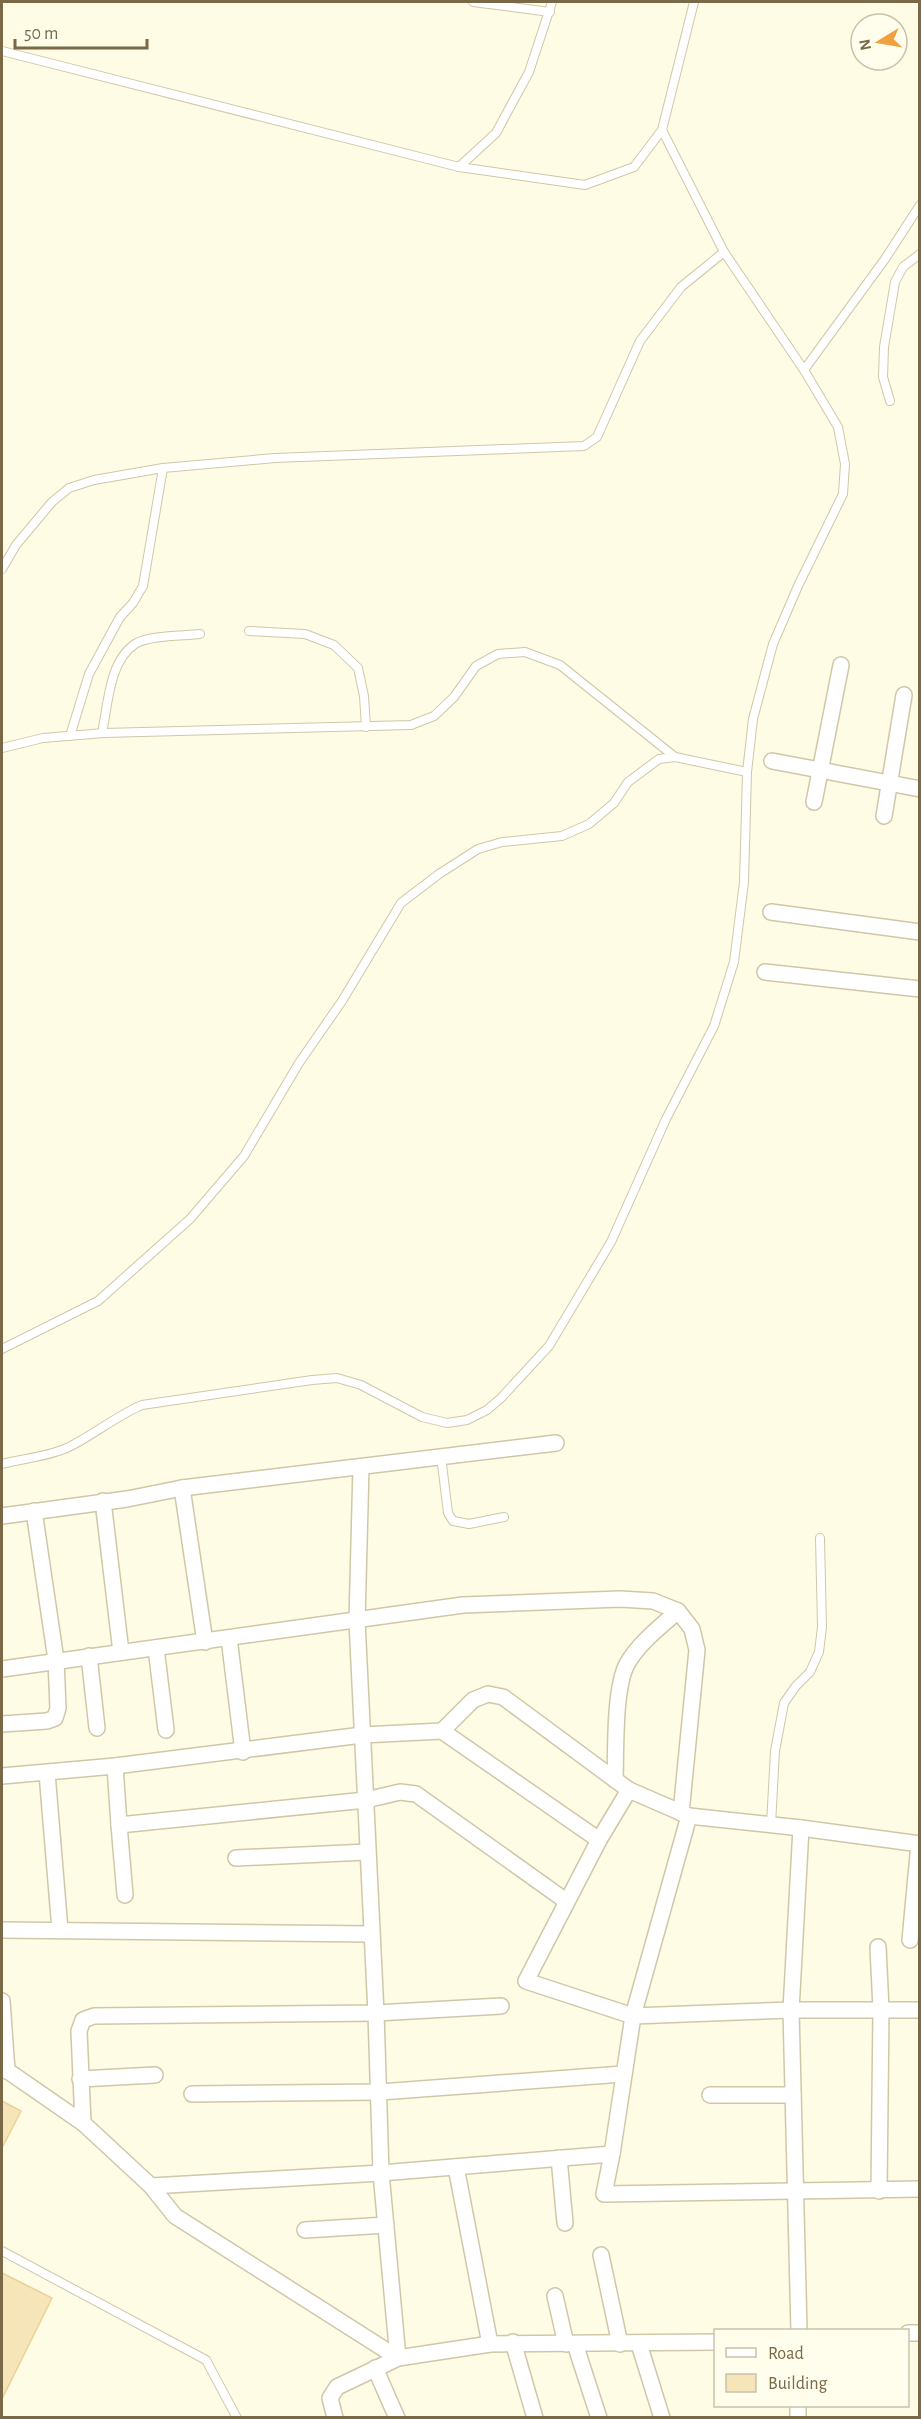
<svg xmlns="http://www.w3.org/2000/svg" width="921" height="2419" font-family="'Alegreya Sans',sans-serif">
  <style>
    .building { fill: #f6e5b9; stroke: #ead198; stroke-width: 1.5 }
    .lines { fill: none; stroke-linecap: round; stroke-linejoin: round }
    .service-casing { stroke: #d0c7a9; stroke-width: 10 }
    .minor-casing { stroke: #d0c7a9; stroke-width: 18 }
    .service { stroke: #fff; stroke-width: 8 }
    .minor { stroke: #fff; stroke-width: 15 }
  </style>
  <rect width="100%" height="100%" fill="#fefce4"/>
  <g class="building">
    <polygon points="2,2101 21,2111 2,2148"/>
    <polygon points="2,2273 52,2298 2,2399"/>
  </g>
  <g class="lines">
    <defs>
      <g id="service">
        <polyline points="473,2 550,12"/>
        <polyline points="2,51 459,167 585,185 634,167 662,130 694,2"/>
        <polyline points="459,167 496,133 529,72 552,2"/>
        <polyline points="804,370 885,259 920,205"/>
        <polyline points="890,401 883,377 884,347 895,282 903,267 920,254"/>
        <polyline points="2,569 16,545 52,502 69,488 94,480 163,468 275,458 584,446 597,437 640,341 681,287 724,252"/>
        <polyline points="249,631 305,634 334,645 358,668 364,696 366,727"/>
        <path d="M102,733C108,705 109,661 135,644C149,635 183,636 200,634"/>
        <polyline points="70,736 89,674 120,617 133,603 143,586 163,468"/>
        <polyline points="2,748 43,738 104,733 411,725 434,716 454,697 476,666 498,654 525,652 560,665 675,757"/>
        <polyline points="2,1349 98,1301 190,1219 244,1156 299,1063 342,1001 401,903 439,874 478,849 502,842 562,836 589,824 614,803 628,782 659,759 675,757 747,772"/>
        <polyline points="441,1456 448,1513 453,1521 469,1524 504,1517"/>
        <path d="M2,1464C24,1458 48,1457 69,1447C95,1434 116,1416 142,1405L312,1380L337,1378L361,1385L422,1417L447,1423L467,1420L487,1410L501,1398L549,1346L611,1242L666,1119L714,1026L734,962L744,882L747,772L753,719L773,644L798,586L843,494L845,464L838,427L804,370L724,252L662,130"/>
        <polyline points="771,1825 775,1751 784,1703 796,1686 810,1672 819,1652 822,1627 820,1538"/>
        <polyline points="2,2251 206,2360 237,2418"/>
      </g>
      <g id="minor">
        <polyline points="772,761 920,789"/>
        <polyline points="814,802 841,665"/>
        <polyline points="884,816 904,695"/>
        <polyline points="771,912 920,932"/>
        <polyline points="765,972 920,989"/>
        <polyline points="361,1467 357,1621 376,2013 381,2173 398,2358"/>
        <polyline points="182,1488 205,1642"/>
        <polyline points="103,1501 121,1652"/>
        <polyline points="2,1516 127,1499 182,1488 556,1443"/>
        <polyline points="229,1638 243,1752"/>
        <polyline points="156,1648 166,1730"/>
        <polyline points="89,1656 97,1728"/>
        <polyline points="2,1669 463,1605 620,1599 653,1601 678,1611 692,1629 697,1650 681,1813"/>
        <polyline points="2,1724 47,1721 55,1718 58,1708 56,1660 34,1511"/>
        <polyline points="442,1731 473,1700 488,1694 503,1697 629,1790 689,1816 801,1828 920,1844"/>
        <polyline points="115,1766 119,1825 366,1800 400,1792 416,1794 566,1901"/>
        <polyline points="47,1773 60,1930"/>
        <polyline points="2,1776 115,1766 362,1735 442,1731 599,1840"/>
        <path d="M615,1780C616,1751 614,1688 627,1664C639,1643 660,1627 678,1611"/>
        <polyline points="629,1790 599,1840 526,1981 633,2016 791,2010 920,2010"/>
        <polyline points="689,1816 633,2016 612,2154 604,2194 920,2189"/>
        <polyline points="119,1825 125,1895"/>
        <polyline points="236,1858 367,1852"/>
        <polyline points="2,1930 371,1934"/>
        <polyline points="910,1940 919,1844"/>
        <polyline points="878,1947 881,2009 879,2191"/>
        <polyline points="2,2001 7,2071"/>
        <polyline points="2,2067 83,2123 151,2186 175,2216 398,2358"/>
        <polyline points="80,2079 155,2075"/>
        <polyline points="192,2094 380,2092 623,2074"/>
        <polyline points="710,2095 793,2095"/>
        <polyline points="83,2123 79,2031 83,2020 94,2016 376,2013 501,2006"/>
        <polyline points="559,2158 565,2223"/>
        <polyline points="456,2167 490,2344"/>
        <polyline points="151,2186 381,2173 612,2154"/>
        <polyline points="305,2230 386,2225"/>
        <polyline points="601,2255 620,2344"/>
        <polyline points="555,2296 566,2344"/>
        <polyline points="799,2330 791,2010 801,1828"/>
        <polyline points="908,2333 920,2333"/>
        <polyline points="513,2342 535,2418"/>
        <polyline points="575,2344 599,2418"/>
        <polyline points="639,2344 662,2418"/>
        <polyline points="375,2368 397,2418"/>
        <polyline points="335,2418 330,2398 337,2387 398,2358 490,2344 716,2342"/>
        <polyline points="798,2418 798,2406"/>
      </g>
    </defs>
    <use href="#service" class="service-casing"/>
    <use href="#minor" class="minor-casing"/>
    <use href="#service" class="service"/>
    <use href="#minor" class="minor"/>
  </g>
  <rect width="921" height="2419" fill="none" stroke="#796947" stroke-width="6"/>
  <rect x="714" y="2329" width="195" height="78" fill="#fffeec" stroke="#c9c2aa" stroke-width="1.5"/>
  <rect x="726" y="2348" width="30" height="9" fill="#ffffff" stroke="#c9c2aa" stroke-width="1.5"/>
  <text x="768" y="2359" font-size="18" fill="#796947">Road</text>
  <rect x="726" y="2374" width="30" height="18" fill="#f6e5b9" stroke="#c9c2aa" stroke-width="1.5"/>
  <text x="768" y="2389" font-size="18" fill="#796947">Building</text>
  <g transform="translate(879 42) rotate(259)"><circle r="28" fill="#fffeec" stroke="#c9c2aa" stroke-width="1.5"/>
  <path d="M0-4.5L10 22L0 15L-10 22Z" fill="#f1a040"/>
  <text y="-9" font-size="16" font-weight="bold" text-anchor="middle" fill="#796947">N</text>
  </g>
  <path d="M15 39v9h132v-9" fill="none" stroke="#796947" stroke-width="3"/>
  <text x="24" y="39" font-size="18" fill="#796947" stroke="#fffeec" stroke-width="4.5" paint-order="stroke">50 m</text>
</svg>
